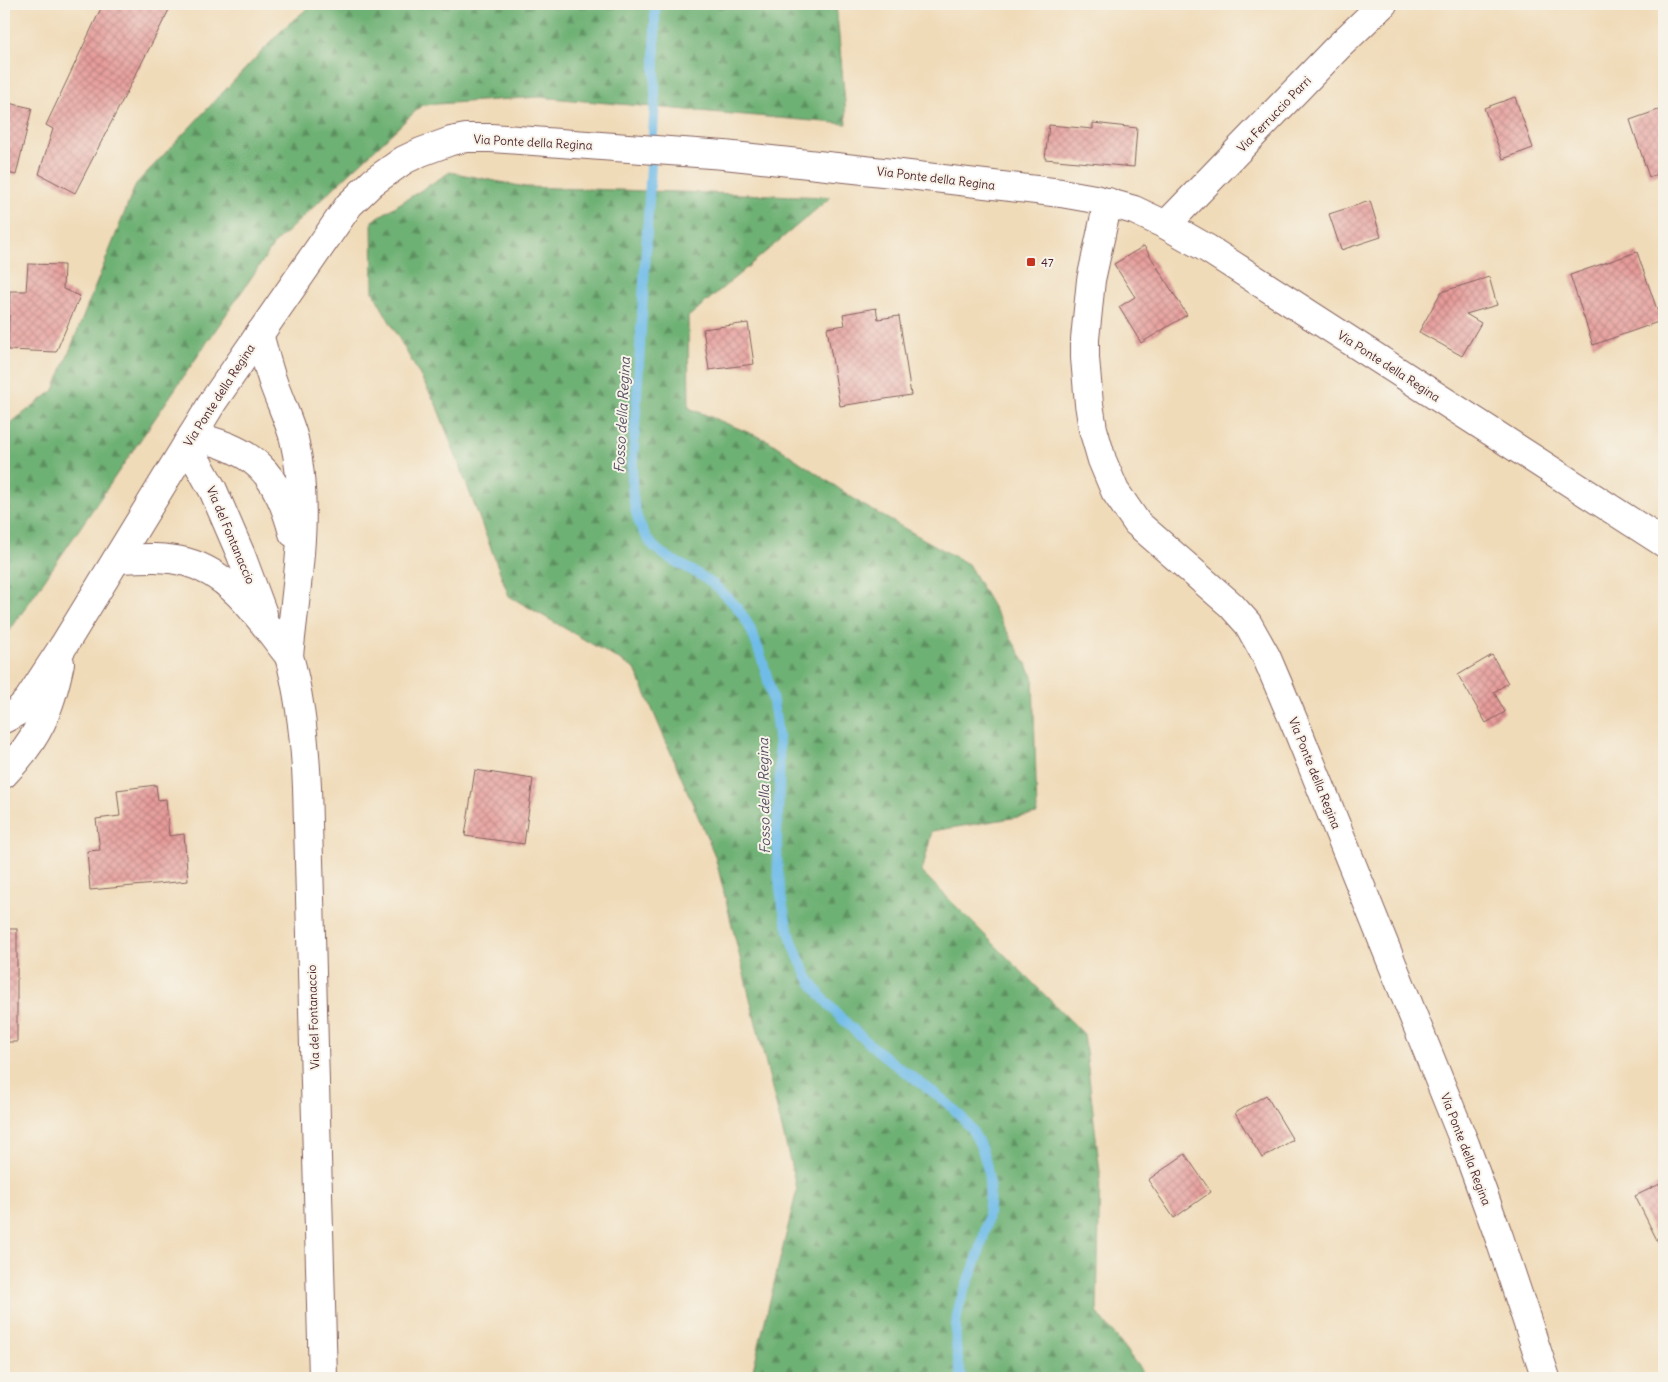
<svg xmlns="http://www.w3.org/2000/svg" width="1668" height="1382" font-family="Delius,sans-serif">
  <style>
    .forest { fill: url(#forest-firs); stroke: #5c6850 }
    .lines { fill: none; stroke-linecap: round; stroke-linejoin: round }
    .stream { stroke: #70bce9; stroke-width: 10 }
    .building { fill: url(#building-cross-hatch) }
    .minor-casing { stroke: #84615d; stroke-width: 30 }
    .minor { stroke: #fff; stroke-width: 28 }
    .poi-dot { fill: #c8321e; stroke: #f7f3e8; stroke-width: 2 }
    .labels { text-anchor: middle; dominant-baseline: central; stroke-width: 4; stroke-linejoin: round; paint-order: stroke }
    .street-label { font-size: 12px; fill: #4a1f2b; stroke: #f7f3e8 }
    .poi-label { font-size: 12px; fill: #4a1f2b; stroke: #f7f3e8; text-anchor: start }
    .water-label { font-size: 14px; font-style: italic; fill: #554e64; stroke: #f7f3e8 }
  </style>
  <defs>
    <pattern id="forest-firs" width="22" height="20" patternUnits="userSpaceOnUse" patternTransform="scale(1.25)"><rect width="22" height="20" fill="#6eb174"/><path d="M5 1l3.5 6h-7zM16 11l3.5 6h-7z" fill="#5c8f5f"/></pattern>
    <pattern id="building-cross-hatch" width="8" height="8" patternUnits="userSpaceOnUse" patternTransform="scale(1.25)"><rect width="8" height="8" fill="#e69c9a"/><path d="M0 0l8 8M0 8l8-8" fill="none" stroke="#bc7f7e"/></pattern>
  </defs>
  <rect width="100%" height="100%" fill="#f7f3e8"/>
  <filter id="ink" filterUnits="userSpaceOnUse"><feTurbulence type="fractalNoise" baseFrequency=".02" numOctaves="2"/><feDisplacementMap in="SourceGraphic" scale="10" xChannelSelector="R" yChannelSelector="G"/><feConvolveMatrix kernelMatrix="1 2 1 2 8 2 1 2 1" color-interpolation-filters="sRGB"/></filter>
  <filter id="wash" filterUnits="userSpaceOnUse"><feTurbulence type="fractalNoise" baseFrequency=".0096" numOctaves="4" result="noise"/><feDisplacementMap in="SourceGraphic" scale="20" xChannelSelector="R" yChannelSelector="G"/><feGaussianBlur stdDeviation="1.12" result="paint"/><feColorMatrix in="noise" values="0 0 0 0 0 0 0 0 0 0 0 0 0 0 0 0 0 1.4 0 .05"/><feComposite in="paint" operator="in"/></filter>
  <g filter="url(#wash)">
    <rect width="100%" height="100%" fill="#f0dbb9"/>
    <g class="forest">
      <polygon points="313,4 836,4 847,124 539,97 422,105 275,243 4,639 4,428 54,390 136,184 285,27"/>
      <polygon points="450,172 525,187 831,197 688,317 689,408 769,441 863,505 968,564 1033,676 1037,814 932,831 922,872 1084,1034 1100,1172 1097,1312 1147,1378 751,1378 797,1190 715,856 635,669 509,596 436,404 373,292 372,221"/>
    </g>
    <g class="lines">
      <path class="stream" d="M655,4V101L632,478C632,497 634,516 644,533C654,553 675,561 693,571C717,584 743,608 753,635C767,669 776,709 779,747C781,776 778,806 777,836C776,882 784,932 806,973C822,1004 865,1041 893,1063C929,1090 972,1112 985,1159C995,1195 987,1233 974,1267C969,1280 963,1292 959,1306C953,1331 956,1354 962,1378"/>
    </g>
    <g id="blocks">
      <g class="building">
        <polygon points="103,4 172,4 75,193 39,174 53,129 46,125"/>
        <polygon points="1515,97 1533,148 1503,159 1484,108"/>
        <polygon points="8,103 32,108 16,175 4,172 4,121"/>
        <polygon points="1664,108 1664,172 1649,177 1630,120"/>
        <polygon points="1093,123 1137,128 1134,167 1045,159 1049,125 1093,129"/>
        <polygon points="1370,201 1381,237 1341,250 1329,214"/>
        <polygon points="1144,246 1187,315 1141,343 1119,307 1135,297 1114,264"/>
        <polygon points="1637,252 1661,321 1593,345 1570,275"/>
        <polygon points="28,264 64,265 63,289 80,296 56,352 8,350 10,291 26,291"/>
        <polygon points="1489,277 1497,305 1466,314 1481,323 1462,356 1419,332 1441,292"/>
        <polygon points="876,308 878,319 899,316 911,395 840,406 827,328 845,325 843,314"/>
        <polygon points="748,323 754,364 709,370 703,329"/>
        <polygon points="1492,655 1508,683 1494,692 1505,712 1486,723 1458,675"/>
        <polygon points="475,770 533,779 524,844 465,836"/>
        <polygon points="156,785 158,800 166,799 169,836 184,834 188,881 90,890 87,851 100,850 96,819 120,816 117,790"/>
        <rect x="4" y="929" width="13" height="113"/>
        <polygon points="1266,1095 1293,1140 1262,1158 1235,1113"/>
        <polygon points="1185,1154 1211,1192 1174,1218 1148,1180"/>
        <polygon points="1664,1182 1664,1254 1635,1196"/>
      </g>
    </g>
  </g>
  <g filter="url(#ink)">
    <use href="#blocks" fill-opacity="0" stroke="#84615d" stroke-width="1"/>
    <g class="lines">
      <defs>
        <g id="minor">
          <polyline points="1108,202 1091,280 1085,339 1085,358 1089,404 1093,429 1102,460 1115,491 1137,523 1231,605 1248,624 1266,656 1298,731 1465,1144 1499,1237 1546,1378"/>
          <polyline points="1166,225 1337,48 1383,4"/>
          <path d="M259,334C264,351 268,369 274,385C281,404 289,421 294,439C311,511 296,585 289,656C301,699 305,743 307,787L323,1378"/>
          <path d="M192,436C254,449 277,472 293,533"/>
          <polyline points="187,444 213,490 241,555 263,614"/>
          <path d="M117,559C139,558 163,556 186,562C234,575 260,620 289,656"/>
          <polyline points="4,719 17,712 28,700 64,645 214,400 349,205 373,182 404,160 421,152 451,141 466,138 491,138 724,155 892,173 1061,193 1095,199 1134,210 1166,225 1208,249 1664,543"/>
          <path d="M4,774C38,739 50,711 60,663"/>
        </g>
      </defs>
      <use href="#minor" class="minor-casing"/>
      <use href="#minor" class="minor"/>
    </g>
  </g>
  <rect class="poi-dot" x="1026" y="257" width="10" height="10" rx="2.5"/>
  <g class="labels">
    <g class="street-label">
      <text transform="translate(1274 114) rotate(-46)">Via Ferruccio Parri</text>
      <text transform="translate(533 142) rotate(3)">Via Ponte della Regina</text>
      <text transform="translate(936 178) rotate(7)">Via Ponte della Regina</text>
      <text transform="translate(1389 366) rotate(33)">Via Ponte della Regina</text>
      <text transform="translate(219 395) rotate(-57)">Via Ponte della Regina</text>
      <text transform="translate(231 535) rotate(67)">Via del Fontanaccio</text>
      <text transform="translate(1315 773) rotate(68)">Via Ponte della Regina</text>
      <text transform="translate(313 1017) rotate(-92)">Via del Fontanaccio</text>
      <text transform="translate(1466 1149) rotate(69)">Via Ponte della Regina</text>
    </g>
    <g class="poi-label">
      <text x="1041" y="262">47</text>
    </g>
    <g class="water-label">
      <text transform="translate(622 415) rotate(-87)">Fosso della Regina</text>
      <text transform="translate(764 796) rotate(-91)">Fosso della Regina</text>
    </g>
  </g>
  <rect width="1668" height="1382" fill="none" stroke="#f7f3e8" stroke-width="20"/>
</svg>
